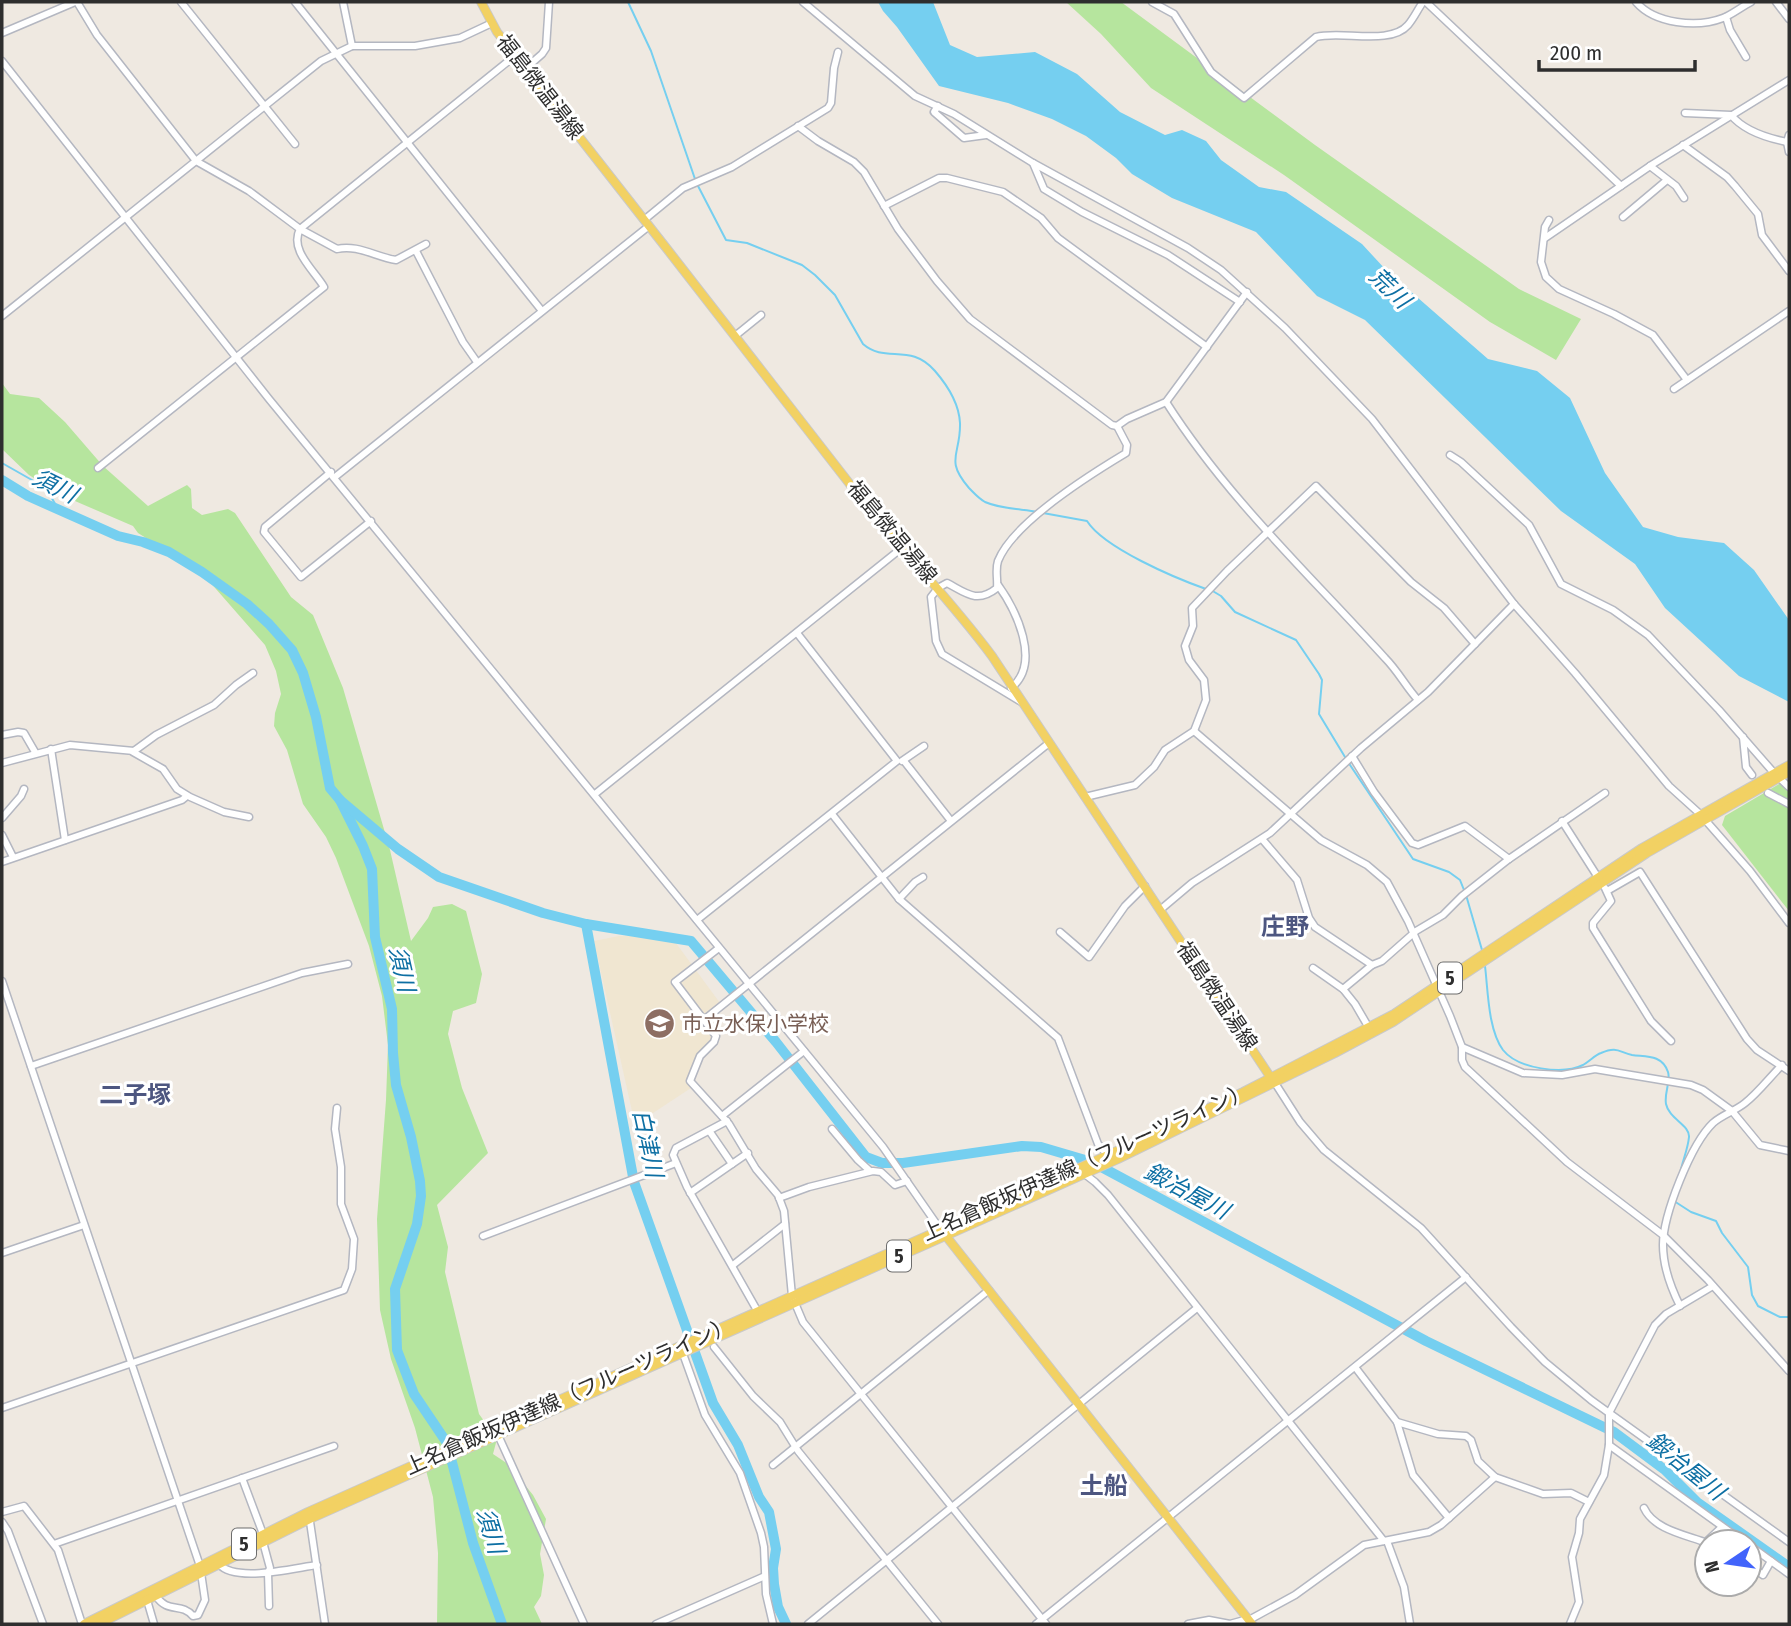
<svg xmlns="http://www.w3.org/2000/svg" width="1791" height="1626" font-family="'Fira Sans Condensed','Noto Sans JP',sans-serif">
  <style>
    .education { fill: #f0e6d1 }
    .green { fill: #b6e59e }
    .water { fill: #75cff0 }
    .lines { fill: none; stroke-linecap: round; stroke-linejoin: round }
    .stream { stroke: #75cff0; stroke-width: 2 }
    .river { stroke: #75cff0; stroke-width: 10 }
    .minor-casing { stroke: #b4b7c1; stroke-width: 9 }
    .major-casing { stroke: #c9c9c9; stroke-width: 10 }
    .minor { stroke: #fff; stroke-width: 6 }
    .major { stroke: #f2d163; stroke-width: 8 }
    .labels { text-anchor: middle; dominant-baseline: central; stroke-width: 6; stroke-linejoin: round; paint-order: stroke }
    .shield { fill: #fff; stroke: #6d6d6d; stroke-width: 2 }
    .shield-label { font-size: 19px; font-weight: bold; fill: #2e2e2e }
    .street-label { font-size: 21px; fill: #2e2e2e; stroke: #fff }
    .education-label { font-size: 21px; fill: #785e54; stroke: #fff; text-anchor: start }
    .water-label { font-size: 23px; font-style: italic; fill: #0d6fa3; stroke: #fff }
    .quarter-label { font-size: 24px; font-weight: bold; fill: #4d5680; stroke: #fff }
  </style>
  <rect width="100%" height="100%" fill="#efe9e1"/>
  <polygon class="education" points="670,935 720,1003 701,1017 712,1032 713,1039 698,1053 688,1079 691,1088 653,1113 634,1120 594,941 619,936"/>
  <g class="green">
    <polygon points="1066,2 1121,2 1315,145 1519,289 1581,319 1556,360 1490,322 1284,175 1151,88 1101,34"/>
    <polygon points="2,383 10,394 39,398 65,422 103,466 148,506 187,485 191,489 192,508 202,515 228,509 235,513 291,597 313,615 343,688 390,850 411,941 428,918 433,907 452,904 466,911 482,974 476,1003 453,1011 448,1034 462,1088 488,1153 437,1205 448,1247 445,1272 479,1414 497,1439 493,1454 508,1464 533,1495 546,1519 540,1554 544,1575 541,1596 534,1607 542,1624 437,1624 438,1553 433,1497 415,1428 391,1359 380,1310 377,1219 386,1100 388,1045 382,996 369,946 336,858 326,837 303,804 287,750 274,726 275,713 281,694 276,671 265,645 202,573 138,533 133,526 61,495 29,475 2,449"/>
    <polygon points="1781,783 1789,790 1789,911 1722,825 1725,816"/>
  </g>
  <polygon class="water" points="878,2 933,2 950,45 977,57 1035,52 1077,74 1120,112 1165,135 1182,130 1206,141 1221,160 1259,187 1286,192 1362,244 1386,270 1488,359 1537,371 1570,398 1605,473 1643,527 1678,537 1724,543 1754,570 1789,620 1789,702 1739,676 1665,608 1635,564 1561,511 1365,320 1317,296 1256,232 1172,198 1132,174 1116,158 1086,136 1052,119 1008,103 939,86 897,27 883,11"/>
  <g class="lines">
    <g class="stream">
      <polyline points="628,2 651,51 695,179"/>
      <path d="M697,184L726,240L747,243L802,265L815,275L835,295L863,344C886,364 910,342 935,371C948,386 959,403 960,423C961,455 944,459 969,488C974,493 978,498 985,502C1001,509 1021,509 1038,512"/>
      <polyline points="2,463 46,488 58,509"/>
      <path d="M1043,513L1087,521C1104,548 1175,578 1206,589"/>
      <polyline points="1211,590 1221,596 1235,612 1296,640 1319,674 1322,680 1319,714 1345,757"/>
      <polyline points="1348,762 1413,859 1449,872 1460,880 1464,890"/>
      <polyline points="1466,895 1482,950"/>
      <path d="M1485,966C1488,990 1488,1030 1503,1050C1518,1069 1563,1075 1583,1065C1590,1061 1595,1055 1601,1053C1617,1046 1619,1052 1632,1055C1645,1057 1662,1054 1668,1072C1671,1081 1664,1093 1666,1104C1669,1119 1690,1125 1689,1137C1688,1149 1682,1162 1680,1174"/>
      <polyline points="1674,1201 1691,1212 1716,1221 1722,1233 1748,1267 1752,1295 1758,1306 1780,1317 1789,1317"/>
    </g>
    <g class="river">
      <polyline points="2,480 28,496 118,536 143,542 169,552 202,572 247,604 269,624 292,650 303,673 316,717 330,788 340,800 363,846 372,869 375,937 392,1009 393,1053 396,1085 411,1137 420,1181 421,1196 417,1224 395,1289 397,1350 414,1394 447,1443 473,1543 502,1624"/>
      <polyline points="340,800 398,849 439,877 543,913 586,924 691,941 776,1042 866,1157 882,1163 903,1163 1022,1146 1041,1147 1092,1162 1426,1341 1614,1432 1665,1470 1697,1502 1789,1567"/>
      <polyline points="586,924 634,1182 713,1403 738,1445 759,1497 769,1512 776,1549 773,1568 774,1584 778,1607 786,1624"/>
    </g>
    <defs>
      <g id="minor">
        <path d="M77,2L97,35L196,161L249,191L300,229L337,249C357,244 376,257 396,260L426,244"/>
        <polyline points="181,2 295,144"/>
        <polyline points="295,2 542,311"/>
        <polyline points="343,2 352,46"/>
        <polyline points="803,2 915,96 954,114 1033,163 1188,248 1221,270 1285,328 1372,419 1514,604 1575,673 1669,786 1700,814 1750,871 1789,923"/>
        <path d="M1152,2L1174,14L1211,72L1244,98L1316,37C1341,30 1390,46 1408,25C1414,18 1418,9 1423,2"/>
        <polyline points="1426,2 1621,186"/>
        <path d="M1636,2C1655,24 1697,28 1723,18C1733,14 1741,7 1751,2"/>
        <polyline points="1776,2 1789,19"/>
        <polyline points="1726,17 1730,30 1746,57"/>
        <polyline points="2,33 75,2"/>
        <polyline points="2,61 269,399 883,1147 940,1229"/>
        <polyline points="526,68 542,54 546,48 549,2"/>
        <polyline points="938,106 934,112 964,138 986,135"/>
        <path d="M1685,113L1731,115C1744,131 1767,138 1787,142"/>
        <polyline points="798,126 818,141 854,162 864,172 898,229 937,281 970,319 1112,425 1117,426"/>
        <polyline points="1789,135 1787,142 1789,152"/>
        <polyline points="1683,145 1727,177 1735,186 1758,214 1762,235 1789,271"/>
        <polyline points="1033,163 1044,189 1082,212 1168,255 1240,302"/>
        <polyline points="1650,166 1676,186 1684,198"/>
        <polyline points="884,206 939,178 947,178 1003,192 1041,218 1058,238 1207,347"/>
        <polyline points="1623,217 1667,180"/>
        <polyline points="644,220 683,188 732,167 828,108 831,103 834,68 838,52"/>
        <polyline points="1549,220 1545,227 1541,262 1546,277 1559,289 1614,314 1653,335 1687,380"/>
        <polyline points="1545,238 1653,164 1789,80"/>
        <polyline points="416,251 463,342 477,362"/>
        <polyline points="2,316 321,61 352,46 415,46 460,38 492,23"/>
        <polyline points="735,336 761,315"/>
        <polyline points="1674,389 1789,311"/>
        <path d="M1166,402C1228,499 1309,574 1385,658C1398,671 1406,687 1418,700"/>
        <polyline points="1450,455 1461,462 1529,525 1561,584 1613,610 1648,635 1719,710 1774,773 1789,787"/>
        <path d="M98,468L324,287C314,270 289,250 300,229L516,55"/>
        <polyline points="331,472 265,527 264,532 301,577 371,521"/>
        <polyline points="335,477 649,226"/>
        <path d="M998,585C1016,610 1042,663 1011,688"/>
        <path d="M1023,703L942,654L936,641L931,597L938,588L947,583C966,593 977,604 997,588C998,579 995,570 998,561C1013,523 1091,474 1126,453L1127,445L1117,426L1127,419L1166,402L1247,292"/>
        <polyline points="1194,731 1321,840 1367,865 1387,882 1408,921 1450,1016 1462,1047 1462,1060 1465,1067 1567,1162 1663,1235 1708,1280 1789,1371"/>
        <polyline points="2,735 18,732 24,733 35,752"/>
        <polyline points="1743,737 1746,767 1752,775"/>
        <polyline points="51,749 65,840"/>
        <polyline points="133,752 163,769 177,789 190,797 224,812 249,817"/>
        <polyline points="1352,756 1374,792 1412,843 1418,845 1465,826 1509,859 1605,793"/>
        <polyline points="902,761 924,746"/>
        <polyline points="904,761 951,821"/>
        <polyline points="2,763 70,745 134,751 156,735 214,705 236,685 253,673"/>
        <polyline points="1768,793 1789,804"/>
        <polyline points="595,794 903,547"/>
        <polyline points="1085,797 1135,785 1154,767 1165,750 1194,731 1206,700 1204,680 1189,660 1185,646 1193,626 1192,608 1227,571 1316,486 1411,582 1444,608 1475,644"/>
        <polyline points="832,814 899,899 1058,1038 1098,1144 1109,1157"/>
        <polyline points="2,818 21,796 24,789"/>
        <polyline points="1562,821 1599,879"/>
        <polyline points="2,835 13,857"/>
        <polyline points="1262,839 1297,880 1309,918 1315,927 1372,965 1382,961 1416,931 1443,915 1462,896 1509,859"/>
        <polyline points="2,862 182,800 187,796"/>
        <polyline points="1605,888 1611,901 1593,923 1593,928 1651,1021 1671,1041"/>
        <polyline points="1607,891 1640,872 1747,1039 1757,1050 1789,1071"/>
        <polyline points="899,899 915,882 923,877"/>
        <polyline points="1160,910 1192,883 1270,833 1361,748 1428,692 1514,604"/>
        <polyline points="697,920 897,761 797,633"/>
        <polyline points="1060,932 1089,957 1125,906 1145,886"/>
        <polyline points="719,948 675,982 716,1036 714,1042 700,1056 690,1081 729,1124 756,1169 778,1195 784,1211 792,1296 803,1322 1046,1624"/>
        <polyline points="1313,968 1343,989 1355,1004 1369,1028"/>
        <path d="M2,981L200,1566L205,1600L198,1615L193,1616C181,1602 168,1614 156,1596"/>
        <polyline points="1343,989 1372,965"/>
        <polyline points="705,1019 1049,743"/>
        <polyline points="1462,1047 1523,1073 1562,1075 1595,1069 1691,1085 1703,1090 1732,1111 1760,1145 1789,1151"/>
        <polyline points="31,1066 302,973 348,964"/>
        <polyline points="1275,1083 1300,1122 1324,1150 1421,1228 1511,1327 1545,1362 1591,1400 1789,1542"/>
        <polyline points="722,1116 804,1051"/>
        <polyline points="727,1121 676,1148 673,1155 687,1187 758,1312"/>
        <polyline points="832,1129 858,1160 870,1171"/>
        <polyline points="710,1132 732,1164"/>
        <polyline points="1082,1172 1095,1182 1108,1195 1384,1541"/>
        <polyline points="690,1193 748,1153"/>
        <polyline points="779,1198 809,1187 873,1171 881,1172 895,1185 907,1181"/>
        <polyline points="483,1236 676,1163"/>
        <polyline points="2,1253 84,1225"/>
        <polyline points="733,1265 785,1224"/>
        <path d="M1680,1306C1670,1286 1663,1267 1663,1245C1663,1215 1691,1144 1713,1123C1722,1115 1735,1111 1745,1103C1758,1093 1770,1077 1782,1065"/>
        <polyline points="714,1347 753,1396 780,1422 798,1451 938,1624"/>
        <polyline points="682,1351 705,1415 740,1473 761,1533 764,1547 766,1594 773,1624"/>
        <polyline points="1355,1367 1397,1422 1413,1475 1449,1518"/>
        <polyline points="2,1408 344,1290 352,1269 354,1239 341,1204 341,1167 335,1129 337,1108"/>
        <polyline points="1397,1422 1438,1434 1466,1436 1471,1440 1478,1461 1495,1477 1543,1494 1571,1493 1589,1502"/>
        <polyline points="498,1435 584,1624"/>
        <polyline points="1609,1445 1744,1542"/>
        <polyline points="773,1465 989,1290"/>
        <polyline points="242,1478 263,1534"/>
        <path d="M1644,1508C1654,1530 1687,1535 1707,1543"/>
        <polyline points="2,1512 24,1506 58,1550 82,1624"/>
        <polyline points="309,1515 325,1624"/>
        <polyline points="2,1522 8,1531 43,1624"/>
        <polyline points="1387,1541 1404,1587 1410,1624"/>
        <polyline points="263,1542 270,1568 268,1573 269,1606"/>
        <polyline points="1706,1542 1722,1527"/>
        <polyline points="54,1544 334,1446"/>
        <polyline points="1749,1545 1789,1574"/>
        <path d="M219,1564C235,1583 294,1568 317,1565"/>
        <polyline points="1749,1565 1763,1575 1771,1561"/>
        <polyline points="147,1600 154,1624"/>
        <polyline points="1249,1620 1295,1595 1364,1545 1429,1532 1441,1525 1495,1477"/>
        <polyline points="656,1624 765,1576"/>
        <polyline points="808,1624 1197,1308"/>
        <polyline points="1036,1624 1466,1277"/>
        <polyline points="1188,1624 1209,1620 1230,1624 1248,1619"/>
        <polyline points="1570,1624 1579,1602 1572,1557 1579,1533 1580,1519 1604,1475 1609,1445 1609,1413 1655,1325 1666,1314 1713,1286"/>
      </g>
      <g id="major">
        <path d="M481,2L497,32C620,188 741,344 863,501C905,554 952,602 992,656L1273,1081"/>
        <polyline points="942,1231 1252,1624"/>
        <polyline points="84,1624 308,1512 1108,1155 1243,1092 1394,1014 1642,848 1789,765"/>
        <polyline points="99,1624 312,1518 1118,1159 1335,1053 1393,1022 1647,853 1789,772"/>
      </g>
    </defs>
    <use href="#minor" class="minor-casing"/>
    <use href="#major" class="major-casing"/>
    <use href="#minor" class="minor"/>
    <use href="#major" class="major"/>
  </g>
  <defs>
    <symbol id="school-disc" viewBox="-11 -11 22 22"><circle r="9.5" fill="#8d6e63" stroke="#fff"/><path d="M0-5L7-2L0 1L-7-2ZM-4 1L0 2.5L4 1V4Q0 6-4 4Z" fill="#fff"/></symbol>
  </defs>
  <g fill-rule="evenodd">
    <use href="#school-disc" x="642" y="1006" width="35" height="35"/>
  </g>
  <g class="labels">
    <g class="shield">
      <rect x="1438" y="962.5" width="24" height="31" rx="5"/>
      <rect x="887" y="1240.5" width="24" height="31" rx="5"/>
      <rect x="232" y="1528.5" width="24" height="31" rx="5"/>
    </g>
    <g class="shield-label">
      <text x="1450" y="978">5</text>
      <text x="899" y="1256">5</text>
      <text x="244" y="1544">5</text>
    </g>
    <g class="street-label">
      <text transform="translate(540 87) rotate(52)">福島微温湯線</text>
      <text transform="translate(892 532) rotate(50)">福島微温湯線</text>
      <text transform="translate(1217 996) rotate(56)">福島微温湯線</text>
      <text transform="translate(1086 1162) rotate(-24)">上名倉飯坂伊達線（フルーツライン）</text>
      <text transform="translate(569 1396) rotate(-24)">上名倉飯坂伊達線（フルーツライン）</text>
    </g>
    <g class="education-label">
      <text x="682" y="1024">市立水保小学校</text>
    </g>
    <g class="water-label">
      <text transform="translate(1390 288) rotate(44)">荒川</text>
      <text transform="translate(55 486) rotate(26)">須川</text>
      <text transform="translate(402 969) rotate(77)">須川</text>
      <text transform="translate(648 1143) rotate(78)">白津川</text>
      <text transform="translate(1187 1191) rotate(28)">鍛冶屋川</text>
      <text transform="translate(1686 1466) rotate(39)">鍛冶屋川</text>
      <text transform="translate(491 1531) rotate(73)">須川</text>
    </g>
    <g class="quarter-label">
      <text x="1285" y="927">庄野</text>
      <text x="135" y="1095">二子塚</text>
      <text x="1104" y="1486">土船</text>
    </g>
  </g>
  <rect width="1791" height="1626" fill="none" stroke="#2e2e2e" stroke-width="7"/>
  <g transform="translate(1728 1563) rotate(257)"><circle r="33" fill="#ffffff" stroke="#ababab" stroke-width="2"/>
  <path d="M0-5L12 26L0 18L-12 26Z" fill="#4264fb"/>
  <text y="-10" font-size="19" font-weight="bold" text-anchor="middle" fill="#2e2e2e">N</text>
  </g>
  <path d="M1539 60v10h156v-10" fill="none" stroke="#2e2e2e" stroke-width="3.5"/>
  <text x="1550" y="60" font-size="21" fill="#2e2e2e" stroke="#ffffff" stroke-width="5" paint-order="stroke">200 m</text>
</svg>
